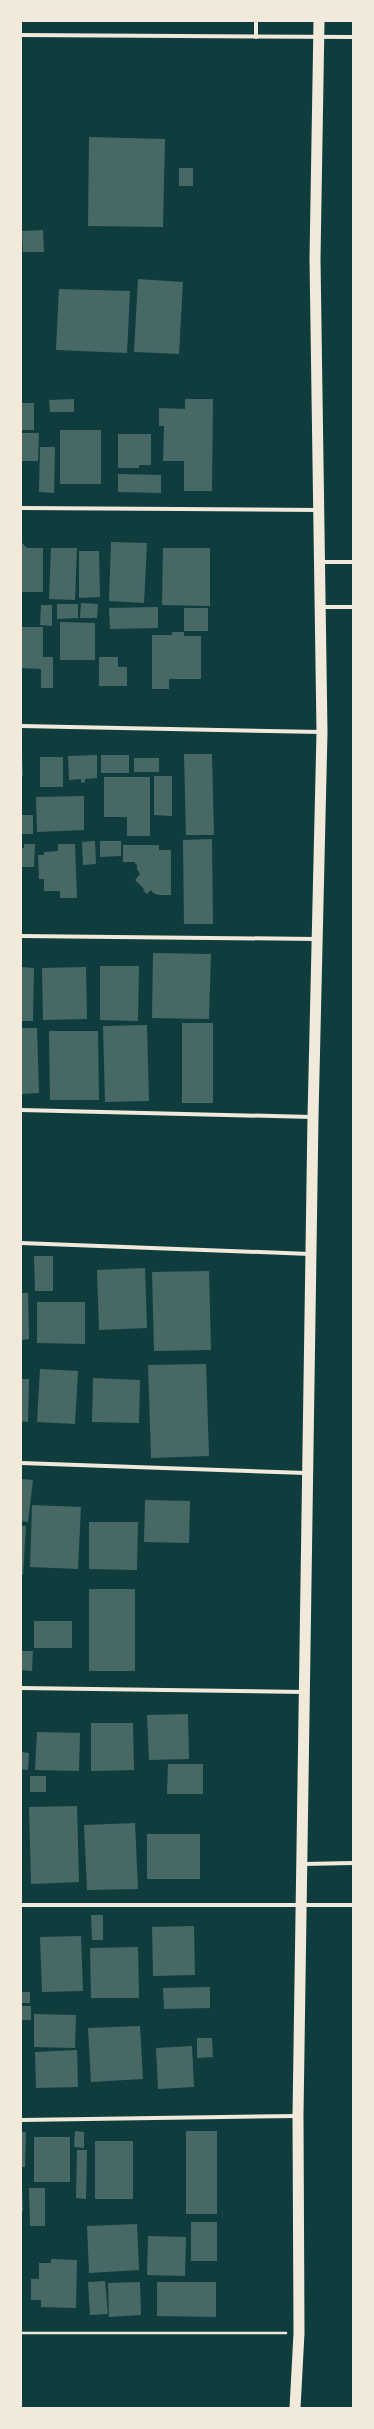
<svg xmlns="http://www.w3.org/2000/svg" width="374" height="2429" font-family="Roboto,sans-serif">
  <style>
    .building { fill: #486865 }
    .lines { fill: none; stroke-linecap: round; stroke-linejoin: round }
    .path { stroke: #f1e9da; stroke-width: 2.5 }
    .minor { stroke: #f1e9da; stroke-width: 4 }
    .trunk { stroke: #f1e9da; stroke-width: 11 }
  </style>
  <rect width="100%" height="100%" fill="#0f3d3e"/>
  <g class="building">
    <polygon points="89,137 165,139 163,227 88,226"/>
    <rect x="179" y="168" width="14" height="18"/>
    <polygon points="43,230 44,252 23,252 22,231"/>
    <polygon points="138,279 183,282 179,354 134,352"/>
    <polygon points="59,289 130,291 127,353 56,350"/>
    <polygon points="74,399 74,412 50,412 49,400"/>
    <polygon points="185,399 213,399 212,491 184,491 184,461 163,461 164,426 159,426 159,408 185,409"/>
    <polygon points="22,403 34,403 34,430 21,430"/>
    <rect x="60" y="430" width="41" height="54"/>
    <polygon points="21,433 39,433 38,461 21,461"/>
    <polygon points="118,434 151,434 151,465 139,465 139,468 118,468"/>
    <polygon points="40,447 55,447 54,493 39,492"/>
    <polygon points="118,474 161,475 161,493 118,492"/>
    <polygon points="21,542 27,548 43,548 43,592 21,592"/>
    <polygon points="111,542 147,543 144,603 109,601"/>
    <polygon points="51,548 77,548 75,600 49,599"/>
    <polygon points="163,548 210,548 210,606 162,605"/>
    <polygon points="79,551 99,551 100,597 79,598"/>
    <polygon points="81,603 98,604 97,618 80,618"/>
    <polygon points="57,604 78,604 78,618 57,619"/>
    <polygon points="41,605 52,605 52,626 40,625"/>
    <polygon points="158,607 158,628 110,629 109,608"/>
    <rect x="184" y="608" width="24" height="23"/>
    <polygon points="60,622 95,623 95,660 60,660"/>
    <polygon points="21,627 43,627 43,657 53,657 53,688 41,688 41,669 21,668"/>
    <polygon points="172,632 184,632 184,636 201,636 201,679 169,679 169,689 152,689 152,635 172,635"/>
    <polygon points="99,657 118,657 118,667 127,667 127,686 99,686"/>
    <polygon points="184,754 212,754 214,835 186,835"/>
    <polygon points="97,755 97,778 85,779 85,782 81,783 81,779 69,780 68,756"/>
    <rect x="101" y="755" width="28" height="18"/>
    <polygon points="21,756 22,756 23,776 21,776"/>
    <rect x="40" y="757" width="23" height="30"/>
    <rect x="134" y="758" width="25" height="14"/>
    <polygon points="154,776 172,776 172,816 154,815"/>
    <polygon points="104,777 150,777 150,836 127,836 127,817 104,817"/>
    <polygon points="84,796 84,830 37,832 36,797"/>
    <rect x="21" y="815" width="12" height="19"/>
    <polygon points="212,839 213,924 184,924 183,840"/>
    <polygon points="95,841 96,864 83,865 82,842"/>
    <polygon points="100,841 121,841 121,856 100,857"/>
    <polygon points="24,844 35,844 34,867 21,867 21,848 24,848"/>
    <polygon points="58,844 75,844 77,898 60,898 60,891 44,891 44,879 39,879 38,855 44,855 44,852 58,851"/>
    <polygon points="123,845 159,845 159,850 171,850 171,895 159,895 153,893 151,890 147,894 143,890 144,889 135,880 140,874 137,869 137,865 134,862 123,862"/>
    <polygon points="153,953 211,954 209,1019 152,1018"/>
    <polygon points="100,966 139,966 138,1021 100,1020"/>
    <polygon points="21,967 34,968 33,1021 21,1021"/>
    <polygon points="86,967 87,1019 43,1020 42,968"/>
    <rect x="182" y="1023" width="31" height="80"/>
    <polygon points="147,1025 149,1101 105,1102 103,1026"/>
    <polygon points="21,1028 37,1028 39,1093 21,1094"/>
    <polygon points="49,1031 98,1031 99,1100 50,1100"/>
    <polygon points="34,1256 53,1256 53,1291 35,1291"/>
    <polygon points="145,1268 147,1328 99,1330 97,1270"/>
    <polygon points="209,1271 211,1350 154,1351 152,1272"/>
    <polygon points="21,1293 28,1293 29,1339 21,1340"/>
    <polygon points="37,1302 85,1302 85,1344 37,1343"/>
    <polygon points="206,1364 209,1456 151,1458 148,1365"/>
    <polygon points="40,1369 78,1371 75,1424 37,1422"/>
    <polygon points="93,1378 140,1380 139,1423 92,1422"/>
    <polygon points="21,1379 29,1379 28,1422 21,1421"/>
    <polygon points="21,1479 33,1480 28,1522 21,1521"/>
    <polygon points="145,1500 190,1501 189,1543 144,1542"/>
    <polygon points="32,1505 81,1507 78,1569 30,1567"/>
    <polygon points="89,1522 138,1522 137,1570 89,1569"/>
    <polygon points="21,1526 26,1526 23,1575 21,1575"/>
    <rect x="89" y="1589" width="46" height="82"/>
    <rect x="34" y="1621" width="38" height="27"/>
    <polygon points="21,1651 33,1651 32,1671 21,1670"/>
    <polygon points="188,1714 189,1759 149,1760 147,1715"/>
    <polygon points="91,1723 133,1723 134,1770 91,1771"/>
    <polygon points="37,1732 80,1733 79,1771 35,1770"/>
    <polygon points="21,1752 29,1753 28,1770 21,1769"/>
    <polygon points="168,1764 203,1764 203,1794 167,1794"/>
    <rect x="30" y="1776" width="16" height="16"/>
    <polygon points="77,1806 79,1882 31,1884 29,1807"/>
    <polygon points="135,1823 138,1889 87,1890 84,1825"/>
    <rect x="147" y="1834" width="53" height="45"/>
    <polygon points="91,1915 103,1915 103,1940 92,1940"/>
    <polygon points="194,1926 195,1975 153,1976 152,1927"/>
    <polygon points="81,1936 83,1991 42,1992 40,1937"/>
    <polygon points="138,1947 139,1998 91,1998 90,1948"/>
    <polygon points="210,1987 210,2008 164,2009 163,1988"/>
    <rect x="21" y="1992" width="9" height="11"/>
    <rect x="21" y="2006" width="10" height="14"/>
    <polygon points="34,2014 76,2015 75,2048 34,2047"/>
    <polygon points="140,2026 143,2079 91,2082 88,2028"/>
    <polygon points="197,2038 212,2038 213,2057 197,2058"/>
    <polygon points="192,2046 194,2087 158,2089 156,2048"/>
    <polygon points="77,2050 78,2087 36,2088 35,2052"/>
    <polygon points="75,2131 84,2132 84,2148 74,2147"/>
    <rect x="186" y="2131" width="31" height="83"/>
    <polygon points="21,2132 26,2132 25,2167 21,2167"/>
    <rect x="34" y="2137" width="36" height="45"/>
    <rect x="95" y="2141" width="38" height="58"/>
    <polygon points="77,2150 87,2150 86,2199 76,2198"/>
    <polygon points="29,2188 45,2188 45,2226 30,2226"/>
    <polygon points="21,2189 22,2189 23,2211 21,2211"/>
    <rect x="191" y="2222" width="26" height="39"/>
    <polygon points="137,2224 139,2270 89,2273 87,2226"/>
    <polygon points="148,2236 186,2237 185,2276 147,2275"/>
    <polygon points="51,2259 77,2260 76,2308 41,2307 41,2300 31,2300 31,2279 39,2279 39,2263 51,2263"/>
    <polygon points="105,2281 108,2314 90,2315 88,2282"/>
    <polygon points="140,2282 141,2315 109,2317 108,2283"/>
    <polygon points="157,2282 216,2282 216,2317 157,2316"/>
  </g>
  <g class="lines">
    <polyline class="path" points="21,2333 286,2333"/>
    <g class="minor">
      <polyline points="21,35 353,37"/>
      <polyline points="256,37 256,21"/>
      <polyline points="21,508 319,510"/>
      <polyline points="319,562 353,562"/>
      <polyline points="320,607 353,607"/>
      <polyline points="21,726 321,732"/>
      <polyline points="21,936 316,939"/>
      <polyline points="21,1110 312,1117"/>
      <polyline points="21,1243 310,1254"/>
      <polyline points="21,1463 306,1473"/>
      <polyline points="21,1688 304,1692"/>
      <polyline points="303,1864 353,1863"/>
      <polyline points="21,1905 353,1905"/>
      <polyline points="21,2120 297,2116"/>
    </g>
    <polyline class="trunk" points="295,2408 299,2333 298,2115 313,1117 322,732 315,259 319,21"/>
  </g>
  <rect width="374" height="2429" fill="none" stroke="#f1e9da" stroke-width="44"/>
</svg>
